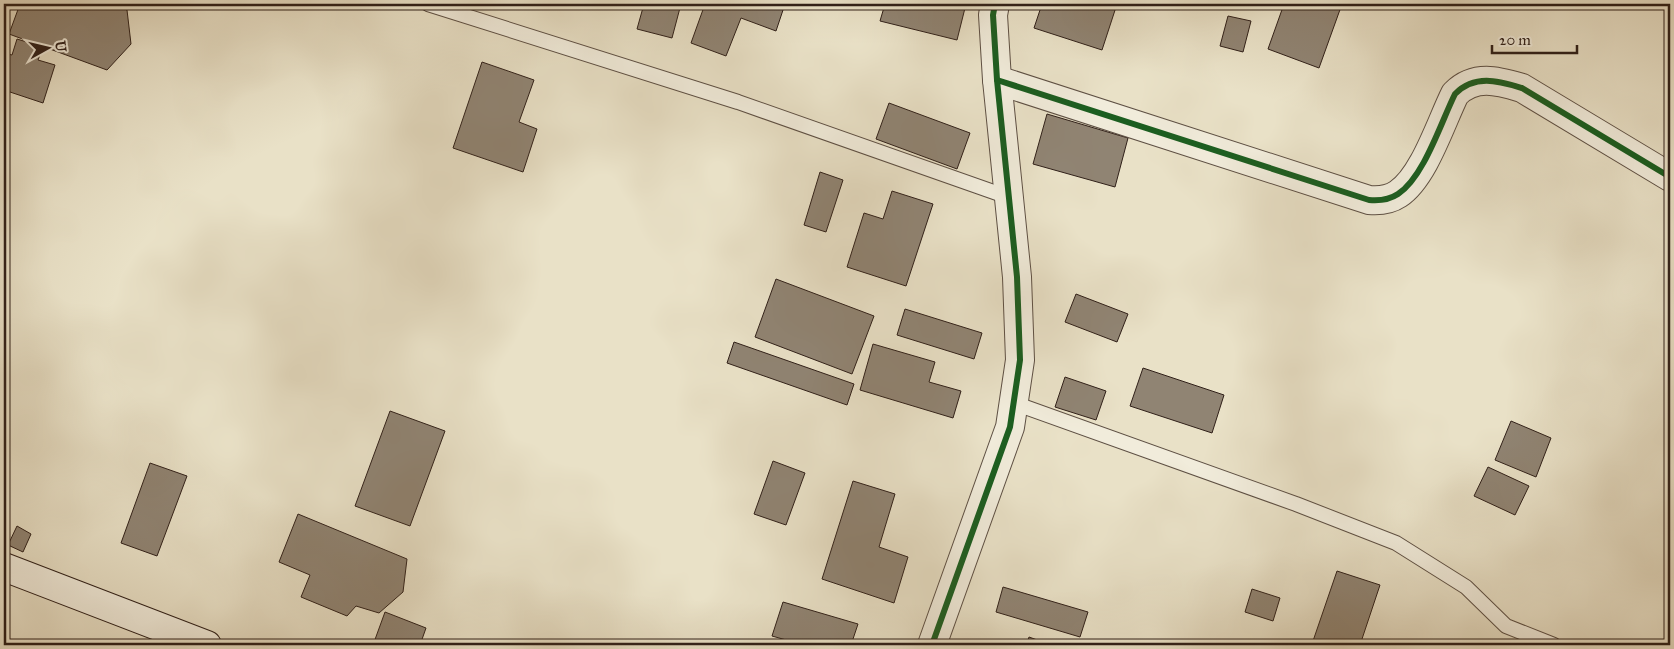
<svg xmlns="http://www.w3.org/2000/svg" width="1674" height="649" font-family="'IM FELL Great Primer',serif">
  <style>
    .building { fill: #908473; stroke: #302019 }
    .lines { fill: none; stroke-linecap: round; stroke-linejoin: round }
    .lane-casing { stroke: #5e5044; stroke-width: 16 }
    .street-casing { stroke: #5e5044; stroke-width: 30 }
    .secondary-casing { stroke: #302019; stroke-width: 30 }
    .lane { stroke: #f1ecdb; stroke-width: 14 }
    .street { stroke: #f1ecdb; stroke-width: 28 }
    .secondary { stroke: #f1ecdb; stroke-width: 28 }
    .cycleway-casing { stroke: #f1ecdb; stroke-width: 9 }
    .cycleway { stroke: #1b5e20; stroke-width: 6 }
  </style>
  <rect width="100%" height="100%" fill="#e9e1c7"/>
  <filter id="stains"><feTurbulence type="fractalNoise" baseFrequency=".004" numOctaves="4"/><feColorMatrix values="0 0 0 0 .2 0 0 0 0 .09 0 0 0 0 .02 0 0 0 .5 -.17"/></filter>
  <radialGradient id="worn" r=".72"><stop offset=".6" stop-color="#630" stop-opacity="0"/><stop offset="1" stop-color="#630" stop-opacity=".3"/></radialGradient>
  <g class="building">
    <polygon points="20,4 111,4 127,10 131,44 107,70 9,34"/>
    <polygon points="644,4 681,4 672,38 637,29"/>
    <polygon points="705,4 785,4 776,31 741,18 726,56 691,43"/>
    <polygon points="885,4 966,4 957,40 880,21"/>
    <polygon points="1042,4 1117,4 1102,50 1034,28"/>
    <polygon points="1284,4 1342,4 1319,68 1268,49"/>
    <polygon points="1228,16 1251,21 1243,52 1220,46"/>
    <polygon points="17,39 43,47 38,60 55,65 43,103 4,90 4,53 12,55"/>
    <polygon points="482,62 534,80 519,122 537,129 523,172 453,148"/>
    <polygon points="889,103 970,133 957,169 876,139"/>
    <polygon points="1047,114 1128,138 1115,187 1033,164"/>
    <polygon points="820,172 843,180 826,232 804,225"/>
    <polygon points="892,191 933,204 906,286 847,267 864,213 883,219"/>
    <polygon points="776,279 874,316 852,374 755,337"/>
    <polygon points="1076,294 1128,314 1117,342 1065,322"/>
    <polygon points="905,309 982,333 974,359 897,335"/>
    <polygon points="734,342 854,384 847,405 727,363"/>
    <polygon points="873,344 935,362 929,382 961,391 953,418 860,390"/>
    <polygon points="1143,368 1224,395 1212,433 1130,406"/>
    <polygon points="1065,377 1106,391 1096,420 1055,407"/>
    <polygon points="390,411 445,431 410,526 355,506"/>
    <polygon points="1511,421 1551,438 1536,477 1495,460"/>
    <polygon points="773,461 805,473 786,525 754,514"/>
    <polygon points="150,463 187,476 157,556 121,543"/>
    <polygon points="1488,467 1529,486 1515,515 1474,496"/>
    <polygon points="853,481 895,494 879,547 908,557 894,603 822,579"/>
    <polygon points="298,514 407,559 403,592 379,613 356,606 347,616 301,597 310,575 279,562"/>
    <polygon points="17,526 31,534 23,552 8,545"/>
    <polygon points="1337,571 1380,585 1360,645 1324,645 1313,641"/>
    <polygon points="1003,587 1088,612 1080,637 996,612"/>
    <polygon points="1252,589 1280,598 1273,621 1245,612"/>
    <polygon points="783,602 858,624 851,645 804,645 772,636"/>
    <polygon points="385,612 426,628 420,645 373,645"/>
    <polygon points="1029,637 1051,645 1026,645"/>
  </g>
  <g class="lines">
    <defs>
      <g id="lane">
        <polyline points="428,4 738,102 1008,197"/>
        <polyline points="1014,403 1296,504 1396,543 1466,587 1506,626 1554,645"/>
      </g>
      <g id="street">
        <path d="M997,80L1369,200C1380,201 1389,200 1398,194C1424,177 1441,122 1455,94C1475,74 1498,81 1522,88L1670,177"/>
        <polyline points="932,645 1010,427 1020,360 1017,277 997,80 993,15 995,4"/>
      </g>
      <polyline id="secondary" points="4,567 207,645"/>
    </defs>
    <use href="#lane" class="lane-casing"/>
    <use href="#street" class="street-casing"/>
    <use href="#secondary" class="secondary-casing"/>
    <use href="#lane" class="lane"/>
    <use href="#street" class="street"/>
    <use href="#secondary" class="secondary"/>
    <defs>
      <g id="cycleway">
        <path d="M997,80L1369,200C1380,201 1389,200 1398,194C1424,177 1441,122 1455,94C1475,74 1498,81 1522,88L1670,177"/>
        <polyline points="932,645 1010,427 1020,360 1017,277 997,80 993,15 995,4"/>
      </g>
    </defs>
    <use href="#cycleway" class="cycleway-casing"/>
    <use href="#cycleway" class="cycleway"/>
  </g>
  <rect width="1674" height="649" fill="none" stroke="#e9e1c7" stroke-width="20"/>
  <rect x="5" y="5" width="1664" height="639" fill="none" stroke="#302019" stroke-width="2.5"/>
  <rect x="10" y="10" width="1654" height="629" fill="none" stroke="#302019"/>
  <g transform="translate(48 48) rotate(82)" stroke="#f1ecdb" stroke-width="4" paint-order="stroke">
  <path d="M0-4L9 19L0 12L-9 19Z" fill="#302019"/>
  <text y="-8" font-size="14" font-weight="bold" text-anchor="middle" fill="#302019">U</text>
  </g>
  <path d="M1492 45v8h85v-8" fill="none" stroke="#302019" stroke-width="2.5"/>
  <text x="1499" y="45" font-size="15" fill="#302019" stroke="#f1ecdb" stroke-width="4" paint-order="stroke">20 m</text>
  <rect width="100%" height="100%" filter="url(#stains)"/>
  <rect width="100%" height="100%" fill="url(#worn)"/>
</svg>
